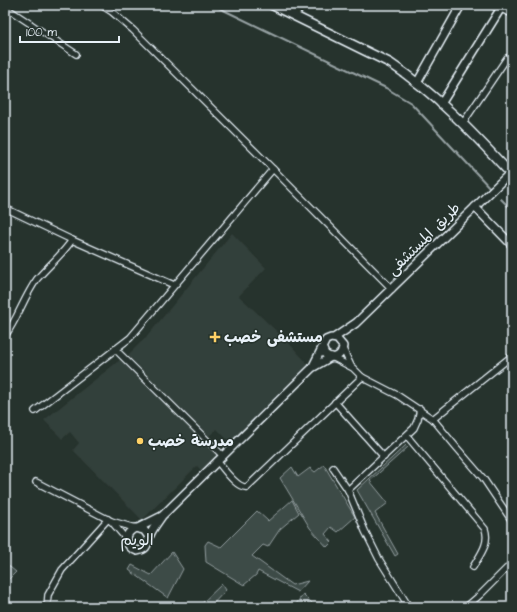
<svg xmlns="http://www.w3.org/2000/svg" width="517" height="612" font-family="'Architects Daughter','Playpen Sans Arabic',sans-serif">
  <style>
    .built { fill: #333f3a }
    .green { fill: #3e4b47; stroke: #939ea0 }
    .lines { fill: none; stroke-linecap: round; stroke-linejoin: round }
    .stream { stroke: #98a3a5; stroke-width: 2 }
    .minor-casing { stroke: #e8f1f8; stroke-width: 8 }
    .tertiary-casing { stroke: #e8f1f8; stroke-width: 10 }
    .secondary-casing { stroke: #e8f1f8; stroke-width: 11 }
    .minor { stroke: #26332d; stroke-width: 5.5 }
    .tertiary { stroke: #26332d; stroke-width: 7 }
    .secondary { stroke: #26332d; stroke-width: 8 }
    .poi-dot { fill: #ffd166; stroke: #26332d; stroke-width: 1.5 }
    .labels { text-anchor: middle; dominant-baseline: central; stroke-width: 3; stroke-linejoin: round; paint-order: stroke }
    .street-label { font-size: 15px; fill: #e8f1f8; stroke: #26332d }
    .poi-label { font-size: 15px; font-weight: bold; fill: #e8f1f8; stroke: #26332d; text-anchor: start }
    .neighbourhood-label { font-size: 16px; fill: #e8f1f8; stroke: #26332d }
  </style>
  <rect width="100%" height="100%" fill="#26332d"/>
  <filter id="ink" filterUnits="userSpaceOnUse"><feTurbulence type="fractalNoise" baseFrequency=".025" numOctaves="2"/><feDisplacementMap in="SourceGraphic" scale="8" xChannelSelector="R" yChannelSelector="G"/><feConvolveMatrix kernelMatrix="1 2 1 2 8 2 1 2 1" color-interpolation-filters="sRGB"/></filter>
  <g filter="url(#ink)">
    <g class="built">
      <polygon points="232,233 266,268 239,296 286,340 309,365 230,442 217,429 209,436 186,414 128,355 149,334"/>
      <polygon points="121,359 218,456 203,472 197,466 142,520 73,450 79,443 70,432 62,439 44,420"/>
    </g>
    <g class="green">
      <polygon points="406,445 408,447 370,481 388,503 375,513 398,554 395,556 357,490"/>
      <polygon points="324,465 355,517 338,532 331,527 325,534 332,542 327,547 310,528 280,478 292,467 298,477 310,468 315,472"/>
      <polygon points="292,500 299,513 280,529 268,547 263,545 252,556 292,585 308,581 298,592 258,571 256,575 244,585 206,562 205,545 208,541 221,547 257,511 268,521"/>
      <polygon points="172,552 183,569 168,598 129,570 132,565 151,575"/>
      <polygon points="5,563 16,572 5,583"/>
      <polygon points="222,584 226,590 210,607 198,607"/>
      <polygon points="303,594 316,607 294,607"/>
    </g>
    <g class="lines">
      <g class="stream">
        <polyline points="213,5 386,88 411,103 491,189"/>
        <polyline points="501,199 512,210"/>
      </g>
      <defs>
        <g id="minor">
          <polyline points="101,5 112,12 133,30 273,169"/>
          <polyline points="5,7 76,54"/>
          <polyline points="463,123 507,58 512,62"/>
          <polyline points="5,208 72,240 174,285"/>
          <path d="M5,336C18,318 24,297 37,279C49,265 62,255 72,240"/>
          <polyline points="115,349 223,456"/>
          <polyline points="343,349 351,366"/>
          <polyline points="334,358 353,368 362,377 397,395 433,419 457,448 483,478 512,521"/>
          <polyline points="335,402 384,457"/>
          <polyline points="35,411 130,338 273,169 392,289"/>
          <polyline points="433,419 512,356"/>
          <path d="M407,436L485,529C490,543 480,555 473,567"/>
          <path d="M217,461C224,469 237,489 247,487L362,377"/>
          <polyline points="333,468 348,490 365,531 379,559 409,607"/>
          <polyline points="36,482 111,521 135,528"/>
          <polyline points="348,490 414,428 418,419 420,409"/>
          <polyline points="111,521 127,540"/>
          <polyline points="47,607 48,595 62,570 108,519"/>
          <polyline points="466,607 480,595 512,563"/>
        </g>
        <g id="tertiary">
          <polyline points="494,5 512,13"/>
          <polyline points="294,16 301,5"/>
          <polyline points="417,83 461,5"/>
          <polyline points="441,104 501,8"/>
          <polyline points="475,207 512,245"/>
          <polyline points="334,338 356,323 510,173"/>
          <path d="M313,366L326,340L331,338L337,339L343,346C342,356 334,361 325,354L323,349"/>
          <polyline points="138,528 160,517"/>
          <path d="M149,537L144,530L135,528C123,534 125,547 137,551C150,549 146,543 150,535C153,528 158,522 162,516L312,368L331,357"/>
        </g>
        <path id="secondary" d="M272,5L390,63C435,93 473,133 510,173L512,171"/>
      </defs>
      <use href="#minor" class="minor-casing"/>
      <use href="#tertiary" class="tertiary-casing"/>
      <use href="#secondary" class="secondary-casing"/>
      <use href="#minor" class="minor"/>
      <use href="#tertiary" class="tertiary"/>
      <use href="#secondary" class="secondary"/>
    </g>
  </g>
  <g class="poi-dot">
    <path d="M213 331h4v4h4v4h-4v4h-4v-4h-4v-4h4z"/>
    <circle cx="140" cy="441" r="4"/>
  </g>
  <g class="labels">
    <g class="street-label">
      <text transform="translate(424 239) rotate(-45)">طريق المستشفى</text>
    </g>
    <g class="poi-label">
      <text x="224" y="337">مستشفى خصب</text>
      <text x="148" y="441">مدرسة خصب</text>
    </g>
    <g class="neighbourhood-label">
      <text x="137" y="540">الويم</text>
    </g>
  </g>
  <rect width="517" height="612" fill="none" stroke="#26332d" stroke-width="20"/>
  <rect x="10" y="10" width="497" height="592" fill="none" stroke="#e8f1f8" stroke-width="1.5" filter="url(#ink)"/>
  <path d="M20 36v6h99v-6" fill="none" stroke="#e8f1f8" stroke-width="2"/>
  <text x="26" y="36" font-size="12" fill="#e8f1f8" stroke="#26332d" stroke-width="3" paint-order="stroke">100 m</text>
</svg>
